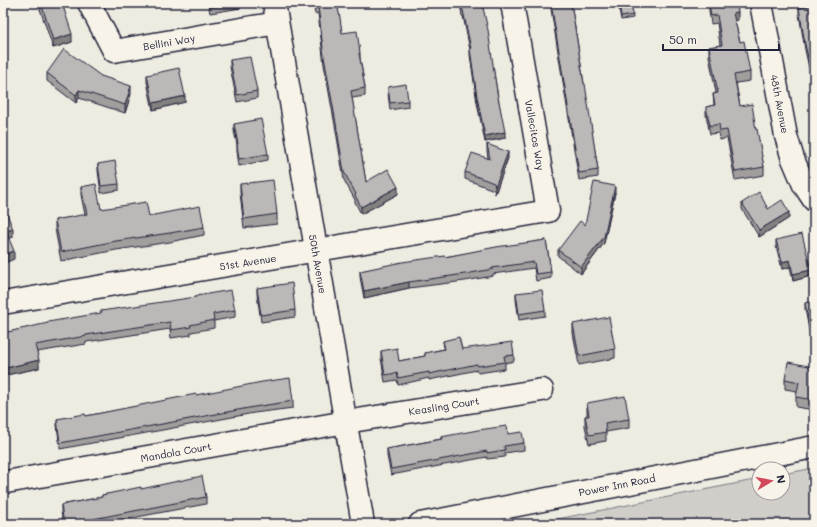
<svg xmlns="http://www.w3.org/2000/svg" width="817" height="527" font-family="Mali,sans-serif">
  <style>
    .grass { fill: #d1cdc9; stroke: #7a7882 }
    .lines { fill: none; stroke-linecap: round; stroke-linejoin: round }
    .minor-casing { stroke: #22223b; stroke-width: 25 }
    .major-casing { stroke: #22223b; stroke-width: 25 }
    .minor { stroke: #f7f3e8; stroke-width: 22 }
    .major { stroke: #f7f3e8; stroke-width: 22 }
    .wall { fill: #a19e9d; stroke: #22223b }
    .shaded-wall { fill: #838180; stroke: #22223b }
    .building { fill: #bbb8b7; stroke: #22223b }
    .labels { text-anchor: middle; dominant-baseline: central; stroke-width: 3; stroke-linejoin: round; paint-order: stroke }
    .street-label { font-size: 10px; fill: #22223b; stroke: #f7f3e8 }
  </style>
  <rect width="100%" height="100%" fill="#eeebe1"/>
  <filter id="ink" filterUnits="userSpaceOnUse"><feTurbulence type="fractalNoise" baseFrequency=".025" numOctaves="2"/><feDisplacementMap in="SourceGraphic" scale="8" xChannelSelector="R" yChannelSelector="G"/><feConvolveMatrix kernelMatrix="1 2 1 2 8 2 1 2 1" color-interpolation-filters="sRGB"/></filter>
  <g filter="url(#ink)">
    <polygon class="grass" points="814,468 814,524 532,524 759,479 759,493 783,493 783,474"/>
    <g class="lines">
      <defs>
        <g id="minor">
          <polyline points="89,3 114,51 277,23"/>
          <polyline points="274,3 363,524"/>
          <polyline points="761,3 786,136 793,159 804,185 814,200"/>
          <polyline points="3,303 548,211 512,3"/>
          <polyline points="6,482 346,422 542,390"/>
        </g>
        <polyline id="major" points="420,524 814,447"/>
      </defs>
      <use href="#minor" class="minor-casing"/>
      <use href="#major" class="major-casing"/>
      <use href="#minor" class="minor"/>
      <use href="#major" class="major"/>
    </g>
    <g class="wall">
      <polygon points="35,3 62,3 72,42 53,48 38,3 36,5"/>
      <polygon points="129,3 142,3 132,8"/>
      <polygon points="208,3 241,3 241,8 210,13"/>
      <polygon points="313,3 337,3 342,33 360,53 360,58 365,88 365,96 352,98 366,182 398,194 361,214 355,202 355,200 344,180 336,131 324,65 318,13 315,14"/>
      <polygon points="460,3 482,3 505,138 485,142 477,103 470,55 470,50 463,16 462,16"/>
      <polygon points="550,3 571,3 598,170 598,177 579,180"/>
      <polygon points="618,3 631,3 633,18 621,20"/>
      <polygon points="709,3 738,20 735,21 740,42 750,72 750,81 736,83 740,106 756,130 764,167 764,175 735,180 727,138 720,140 719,133 710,134 706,115 706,107 714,105 713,94 716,93 709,56 709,47 720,45 717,23 711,24 709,11"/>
      <polygon points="814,5 814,91 805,50 799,14 799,8"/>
      <polygon points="230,60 257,91 257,98 237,102 230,67"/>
      <polygon points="47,73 101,76 131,94 125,113 79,98 76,103 47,81"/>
      <polygon points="147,75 185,102 153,110 147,82"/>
      <polygon points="388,87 408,101 408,107 390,110 388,93"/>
      <polygon points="234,124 268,154 268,160 239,166 237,151 237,145 234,131"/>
      <polygon points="487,144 508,158 495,194 494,190 465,179 465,172 488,159 487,151"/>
      <polygon points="98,164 119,184 119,190 101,193 98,171"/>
      <polygon points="240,184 277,214 277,224 244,228 240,193"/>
      <polygon points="81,187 101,209 149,216 204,227 204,235 170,242 116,250 61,261 55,229 55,220 85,215 81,195"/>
      <polygon points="615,193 604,243 581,274 558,256 558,250 585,225"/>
      <polygon points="742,203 768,209 789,218 759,237 742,209"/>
      <polygon points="546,240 551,272 551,278 536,281 534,268 493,274 493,276 465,281 409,288 364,298 360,277 360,271"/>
      <polygon points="776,240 811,276 793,281 790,267 782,269 776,246"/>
      <polygon points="257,288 295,310 295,317 261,322 257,294"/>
      <polygon points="516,293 545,310 545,316 519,320 516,300"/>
      <polygon points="814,301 814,345 812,345 805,309 805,303"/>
      <polygon points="235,310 235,317 214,321 214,328 191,332 191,335 171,338 170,329 86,342 86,344 37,352 39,368 6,375 3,362 3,333 101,314 101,311"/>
      <polygon points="573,324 615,349 615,358 579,365 573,333"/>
      <polygon points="443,341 462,349 514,355 514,361 505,363 505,369 478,373 477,370 429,380 429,378 398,385 397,380 385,382 381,358 381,351 399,361 425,356 425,353 444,349"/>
      <polygon points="814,367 814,410 796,407 796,397 797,391 785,389 785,379"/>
      <polygon points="196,395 293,401 293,408 254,413 60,449 57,425 57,419 86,416"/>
      <polygon points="587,403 629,419 629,428 606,432 606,441 589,444 585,426 585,416 587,416"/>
      <polygon points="508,434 524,443 524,450 505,453 505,457 487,459 487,457 391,475 387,456 387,449 441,439 441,437"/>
      <polygon points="141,489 206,497 206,504 100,524 63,524 61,511 61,505 102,497 102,495"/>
    </g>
    <g class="shaded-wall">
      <polygon points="132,3 142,3 132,8"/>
      <polygon points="738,12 738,20 733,21 733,13"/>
      <polygon points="72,34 72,42 53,48 53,40"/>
      <polygon points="131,86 131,94 125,113 125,105"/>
      <polygon points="79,90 79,98 76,103 76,95"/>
      <polygon points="185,96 185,102 153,110 153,103"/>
      <polygon points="505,132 505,138 485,142 485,136"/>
      <polygon points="508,152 508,158 495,194 495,187"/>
      <polygon points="615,186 615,193 604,243 581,274 581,267"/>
      <polygon points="398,187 398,194 361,214 361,207"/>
      <polygon points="789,212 789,218 759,237 759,230"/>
      <polygon points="13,229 13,237 6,240 6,231"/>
      <polygon points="14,251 14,259 3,264 3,255"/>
      <polygon points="790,260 790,267 782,269 782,262"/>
      <polygon points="811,270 811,276 793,281 793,274"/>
      <polygon points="409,282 409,288 364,298 364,291"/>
      <polygon points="814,338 814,345 812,345 812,339"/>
      <polygon points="39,360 39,368 6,375 6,368"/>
    </g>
    <g class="building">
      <polygon points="41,3 62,3 72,34 53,40"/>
      <polygon points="209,3 234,3 210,7"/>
      <polygon points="315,3 337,3 340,18 342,33 357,31 360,53 359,53 365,88 351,91 366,182 388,169 398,187 361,207 355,195 356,194 344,172 336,123 324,57 318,6 315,6"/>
      <polygon points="461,3 482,3 488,30 497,92 505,132 485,136 477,97 470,49 471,49 463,10 462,10"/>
      <polygon points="551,3 571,3 584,84 585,84 598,170 579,173"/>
      <polygon points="619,3 631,3 633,15 621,17"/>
      <polygon points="709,3 737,3 738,12 733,13 740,42 744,41 750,72 734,75 740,106 752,104 756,130 757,129 764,167 735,172 727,130 720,131 719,124 710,126 706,107 715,105 713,94 718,93 709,47 722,45 717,15 711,16"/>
      <polygon points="814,5 814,84 805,44 799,8"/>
      <polygon points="64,49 101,76 131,86 125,105 79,90 76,95 47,73"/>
      <polygon points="250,57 257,91 237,95 230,60"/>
      <polygon points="179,68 185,96 153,103 147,75"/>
      <polygon points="406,84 408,101 390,103 388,87"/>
      <polygon points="261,119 268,154 239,159 237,145 238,144 234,124"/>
      <polygon points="487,144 508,152 495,187 494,183 465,172 472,153 490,159"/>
      <polygon points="115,161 119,184 101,186 98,164"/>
      <polygon points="273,180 277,214 244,219 240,184"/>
      <polygon points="594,182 615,186 604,237 581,267 558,250 580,221 585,225"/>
      <polygon points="96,184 101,209 146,202 149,216 200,206 204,227 170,233 116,241 61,252 55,220 87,214 81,187"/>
      <polygon points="759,192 768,209 782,200 789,212 759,230 742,203"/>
      <polygon points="3,204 13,229 6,231 14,251 3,255"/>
      <polygon points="802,234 811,270 793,274 790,260 782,262 776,240"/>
      <polygon points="546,240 551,272 536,274 534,262 492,268 493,269 465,274 409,282 364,291 360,271 402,262 445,256 445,257 496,247"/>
      <polygon points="292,283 295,310 261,315 257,288"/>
      <polygon points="231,290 235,310 213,314 214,320 190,325 191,327 171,330 170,322 86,335 86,336 35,345 39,360 6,368 3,355 3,333 48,323 48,322 101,313 101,311 196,297 196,296"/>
      <polygon points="542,290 545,310 519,314 516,293"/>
      <polygon points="814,301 814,338 812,339 805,303"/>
      <polygon points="609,317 615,349 579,356 573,324"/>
      <polygon points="459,337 462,349 512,342 514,355 504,356 505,362 478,366 477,364 429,374 429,372 398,378 397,373 385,375 381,351 397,348 399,361 425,356 425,353 445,349 443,341"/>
      <polygon points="788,362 814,367 814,400 796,397 799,382 785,379"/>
      <polygon points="290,378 293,401 254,407 60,443 57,419 85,414 86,416 196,394 196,395 262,382"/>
      <polygon points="625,396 629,419 605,423 606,432 589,435 585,416 589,416 587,403"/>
      <polygon points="507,426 508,434 522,432 524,443 504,446 505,450 487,453 487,451 391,469 387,449 442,439 441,437 478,430"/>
      <polygon points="202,476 206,497 93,519 94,521 78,524 64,524 61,505 102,497 102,495 141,487 141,489"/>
    </g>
  </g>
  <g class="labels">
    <g class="street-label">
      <text transform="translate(169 42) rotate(-10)">Bellini Way</text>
      <text transform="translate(780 104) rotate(79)">48th Avenue</text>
      <text transform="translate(535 135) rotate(80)">Vallecitos Way</text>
      <text transform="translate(248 262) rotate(-9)">51st Avenue</text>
      <text transform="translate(318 264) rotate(80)">50th Avenue</text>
      <text transform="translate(444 406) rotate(-9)">Keasling Court</text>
      <text transform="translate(176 452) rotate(-10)">Mandola Court</text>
      <text transform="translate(617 485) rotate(-11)">Power Inn Road</text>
    </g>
  </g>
  <rect width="817" height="527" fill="none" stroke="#f7f3e8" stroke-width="16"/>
  <rect x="8" y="8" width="801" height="511" fill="none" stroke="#22223b" stroke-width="1.5" filter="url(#ink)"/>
  <g transform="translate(771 481) rotate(80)"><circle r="19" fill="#f7f3e8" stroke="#a29fa3"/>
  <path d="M0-3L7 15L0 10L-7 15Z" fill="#d1495b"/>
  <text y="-6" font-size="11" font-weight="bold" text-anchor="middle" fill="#22223b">N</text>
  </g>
  <path d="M663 44v6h116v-6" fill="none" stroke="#22223b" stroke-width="2"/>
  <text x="669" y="44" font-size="12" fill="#22223b" stroke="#f7f3e8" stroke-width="3" paint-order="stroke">50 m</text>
</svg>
